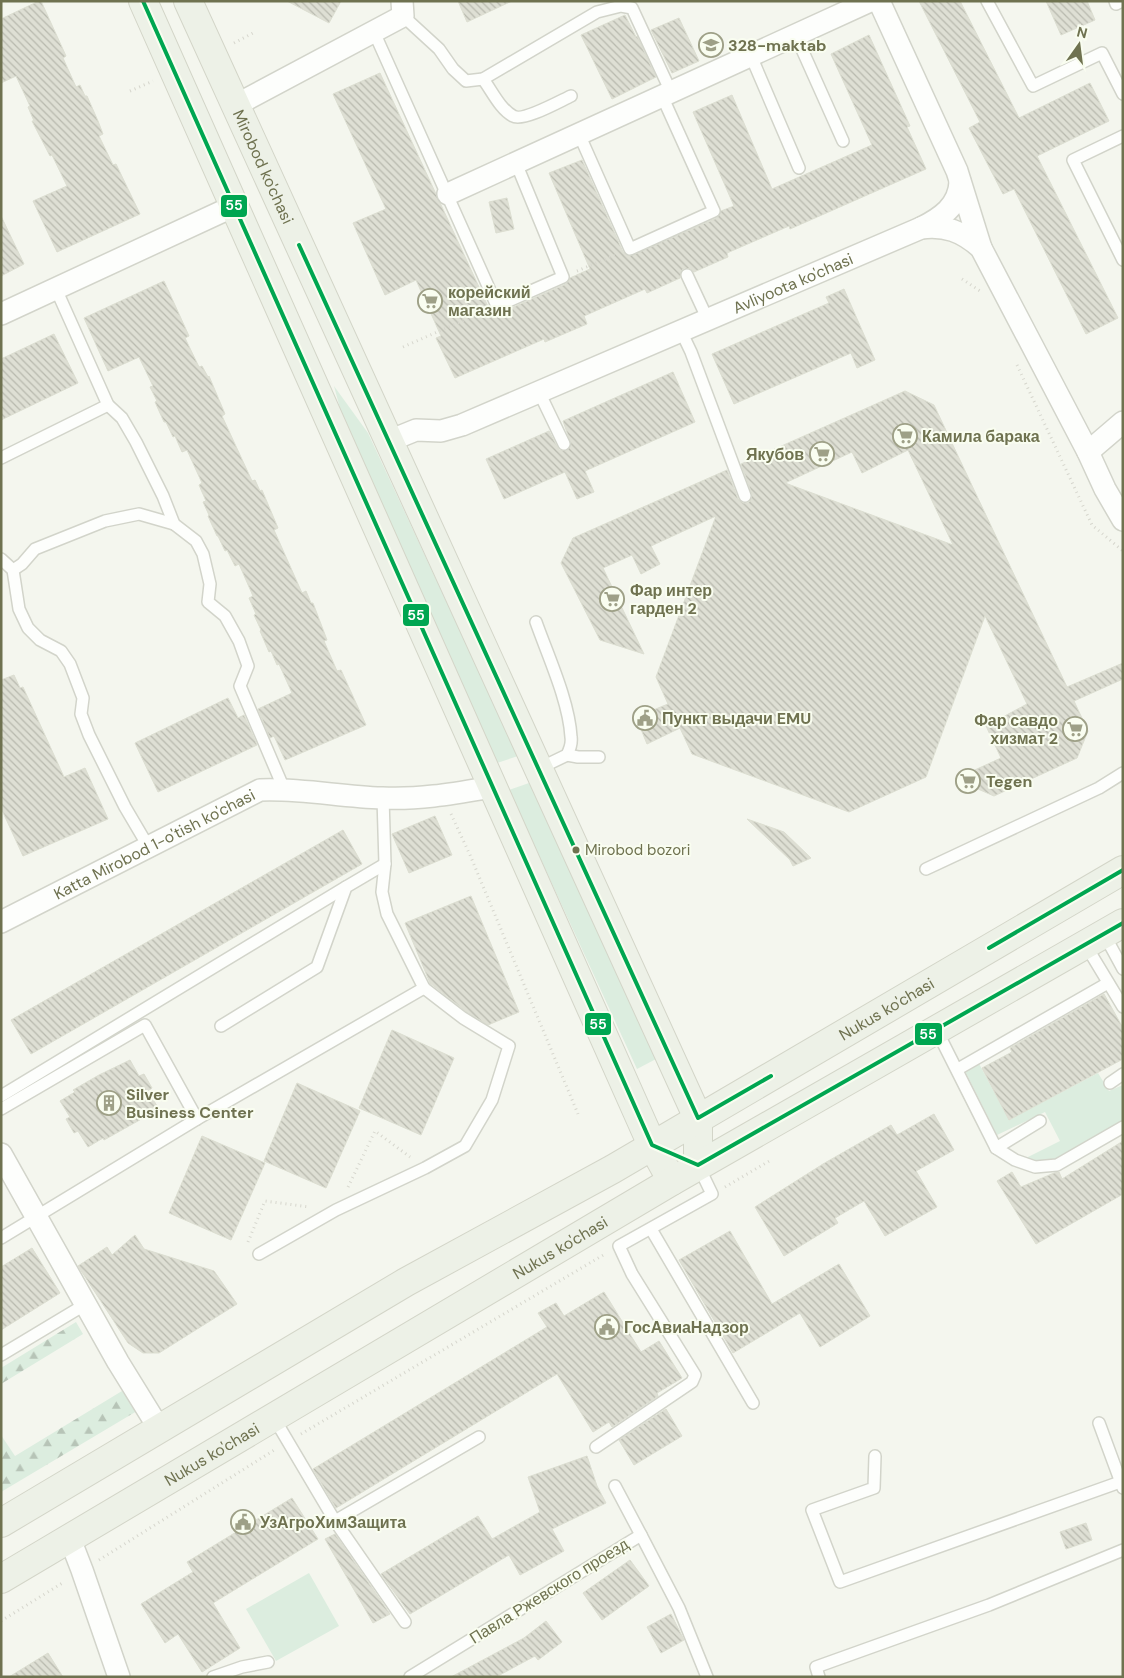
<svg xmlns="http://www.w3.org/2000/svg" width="1124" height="1678" font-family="'DM Sans',sans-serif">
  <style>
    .green { fill: #dceddf }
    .forest { fill: url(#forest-firs) }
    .building { fill: url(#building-back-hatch); stroke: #dcded1; fill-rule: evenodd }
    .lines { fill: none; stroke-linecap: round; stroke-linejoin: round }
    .lane-casing { stroke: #d2d4ca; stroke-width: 14 }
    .street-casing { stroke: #d2d4ca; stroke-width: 24 }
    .primary-casing { stroke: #d3d5c8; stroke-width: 30 }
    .path { stroke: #d6d6cd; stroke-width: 3; stroke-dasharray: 1 4; stroke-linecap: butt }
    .lane { stroke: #fdfefc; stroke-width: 11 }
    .street { stroke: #fdfefc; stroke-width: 21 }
    .primary { stroke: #edf1e7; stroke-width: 28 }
    .bus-1-casing { stroke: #f9fdf0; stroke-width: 8 }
    .bus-1 { stroke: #00a651; stroke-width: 4 }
    .bus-dot { fill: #6f7250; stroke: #f9fdf0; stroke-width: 2 }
    .labels { text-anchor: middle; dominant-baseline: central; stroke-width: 4; stroke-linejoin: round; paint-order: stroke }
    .bus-label { font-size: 15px; fill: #6f7250; stroke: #f9fdf0; text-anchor: start }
    .poi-label { font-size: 16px; font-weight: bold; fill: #6f7250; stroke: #f9fdf0; text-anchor: start }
    .street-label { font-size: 16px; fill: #6f7250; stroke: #f9fdf0 }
    .line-badge { stroke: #f9fdf0; stroke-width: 2 }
    .badge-label { font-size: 14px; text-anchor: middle; font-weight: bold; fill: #fff }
  </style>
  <defs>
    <pattern id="forest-firs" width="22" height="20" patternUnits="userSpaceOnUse" patternTransform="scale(1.25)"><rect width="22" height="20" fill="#dceddf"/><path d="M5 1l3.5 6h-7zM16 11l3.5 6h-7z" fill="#b7c4b7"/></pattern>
    <pattern id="building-back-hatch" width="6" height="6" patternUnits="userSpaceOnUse" patternTransform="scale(1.25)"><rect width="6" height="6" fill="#dedfd4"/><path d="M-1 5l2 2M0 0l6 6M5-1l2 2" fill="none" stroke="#b8b9ae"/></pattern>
  </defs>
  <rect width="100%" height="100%" fill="#f4f6ee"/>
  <g class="green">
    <polygon points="334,386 368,433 518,756 497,763 349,442"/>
    <polygon points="529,783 656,1059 637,1069 509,790"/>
    <polygon points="976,1058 1009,1120 1098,1073 1109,1091 1123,1085 1123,1125 1066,1159 1044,1163 1022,1160 1060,1141 1045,1112 997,1135 962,1065"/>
    <polygon points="309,1573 339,1626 276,1661 246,1609"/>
  </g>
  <g class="forest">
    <polygon points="76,1322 83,1334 1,1384 1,1368"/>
    <polygon points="122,1391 137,1411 1,1492 1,1435 15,1456"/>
  </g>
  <g class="building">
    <polygon points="39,1 41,1 66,56 63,58 76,87 80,85 85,96 87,96 98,121 103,134 99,136 113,165 116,164 140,214 57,252 33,201 67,186 52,155 50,156 32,121 34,121 28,107 30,106 16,76 1,83 1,19"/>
    <polygon points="287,1 341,1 329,23"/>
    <polygon points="458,1 512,1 467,22"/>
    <polygon points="919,1 960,1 1019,118 1090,83 1109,121 1037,156 1118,318 1086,334 1014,189 1003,194 969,128 980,122"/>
    <polygon points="1046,1 1087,1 1095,20 1061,35"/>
    <polygon points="625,15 636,37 637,36 656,77 612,99 581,35"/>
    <polygon points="679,18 699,61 672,73 651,30"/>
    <polygon points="869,35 910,126 907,127 926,169 790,229 789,226 727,253 728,257 694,272 691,269 684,268 681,271 680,278 647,293 645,289 584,316 587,324 545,342 544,339 455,378 436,338 441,336 416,280 385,295 353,223 386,209 333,94 380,73 491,313 500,313 566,284 570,278 590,269 549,173 582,160 623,252 630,256 717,218 721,211 734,206 693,112 732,95 772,189 872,145 831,54"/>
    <polygon points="507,198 514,229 496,233 489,202"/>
    <polygon points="1,216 24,264 1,276"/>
    <polygon points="164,281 189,336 185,338 199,367 202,366 208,377 209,376 225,414 222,416 252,481 255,480 260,491 262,490 278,528 274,530 302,593 306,591 311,603 313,603 327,640 324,641 337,671 341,670 366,725 285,760 274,736 270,738 258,709 292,693 279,664 277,665 271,651 269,652 260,631 261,630 254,615 256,614 249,598 253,596 239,564 235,566 227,550 225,551 218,536 217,536 208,516 209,515 203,502 206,501 199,485 202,483 187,450 182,452 175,436 173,437 166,422 164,422 155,402 157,401 150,387 153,386 139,357 108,371 84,318"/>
    <polygon points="844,289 875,360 857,368 851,353 734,404 712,354 829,303 826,297"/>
    <polygon points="54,334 78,383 1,420 1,359"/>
    <polygon points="673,372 695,422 585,471 594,492 577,499 565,472 504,499 486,459 549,431 559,450 567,451 571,444 563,421"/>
    <path d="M905,391L934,405L1067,687L1123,663V679L1074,701L1088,731L1077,758L994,796L955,779L1001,758L986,726L1027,704L985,616L926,777L849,812L692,754L680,728L647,744L636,717L668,704L656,677L716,516L651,546L660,564L641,574L632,555L603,568L644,654L600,640L561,563L573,538L727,470L738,499L743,503H748L751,500L752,494L741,464ZM908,450L953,545L785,483L852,452L862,473Z"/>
    <polygon points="14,675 20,688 23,687 64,777 85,768 108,819 23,856 1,808 1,680"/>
    <polygon points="228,698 238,718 244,715 257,745 158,792 135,743"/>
    <polygon points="435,816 452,855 409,873 392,834"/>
    <polygon points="747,819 784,832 811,858 793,866 790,860"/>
    <polygon points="343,830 362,864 31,1054 11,1020"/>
    <polygon points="471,896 519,1012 488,1025 467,1012 430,983 405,923"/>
    <polygon points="1104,994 1123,1028 1123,1059 1009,1120 982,1068 1012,1052 1010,1048"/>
    <polygon points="392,1030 454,1058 421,1135 359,1108"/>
    <polygon points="130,1060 139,1076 144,1074 152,1088 148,1091 157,1106 143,1114 145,1117 104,1140 103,1138 88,1147 78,1131 74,1133 66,1119 70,1117 60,1101 75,1092 73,1090 99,1075"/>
    <polygon points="297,1083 360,1111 326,1188 264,1161"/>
    <polygon points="934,1114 954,1150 916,1171 937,1207 885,1236 864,1201 835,1218 838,1223 784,1256 755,1207 823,1164 891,1125 897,1135"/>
    <polygon points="202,1136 265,1163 231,1240 169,1213"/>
    <polygon points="1123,1141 1123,1194 1036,1244 997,1181 1012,1172 1021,1187 1054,1173 1059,1172 1062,1179"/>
    <polygon points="730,1231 772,1304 839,1264 870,1316 820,1347 800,1313 733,1353 679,1260"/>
    <polygon points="135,1235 144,1249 214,1271 237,1304 159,1353 143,1353 128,1343 78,1266 107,1247 112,1255"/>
    <polygon points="32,1248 60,1293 1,1330 1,1267"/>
    <polygon points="604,1292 641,1352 659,1341 682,1378 657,1393 658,1396 612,1427 609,1422 593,1432 557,1374 336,1508 313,1469 547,1327 538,1313 556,1303 564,1316"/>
    <polygon points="666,1409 682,1436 634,1465 619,1440"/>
    <polygon points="587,1456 597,1486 606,1503 552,1529 564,1551 520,1575 509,1555 410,1614 381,1574 478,1516 492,1539 540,1512 528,1477"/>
    <polygon points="292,1498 318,1539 213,1603 240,1648 202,1672 178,1634 165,1643 141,1604 193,1572 187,1562"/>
    <polygon points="1086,1523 1092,1540 1066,1549 1060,1532"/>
    <polygon points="335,1534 390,1614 373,1623 325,1539"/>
    <polygon points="630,1560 649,1586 602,1620 583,1593"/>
    <polygon points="671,1614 684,1640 661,1653 647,1627"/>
    <polygon points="546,1621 562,1642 538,1660 535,1656 496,1677 451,1677 524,1638"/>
    <polygon points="48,1653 63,1677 9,1677"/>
  </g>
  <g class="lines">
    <defs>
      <g id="lane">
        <polyline points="987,1 1033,86 1102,53 1123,94"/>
        <polyline points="1115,1 1116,4 1122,1"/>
        <polyline points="403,16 439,49 453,69 466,81 483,79 597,12 621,6 632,8 671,92"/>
        <polyline points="374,32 497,306 563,277 516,163"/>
        <polyline points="796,36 843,141"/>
        <polyline points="751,56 799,168"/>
        <path d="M483,79C492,91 500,109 513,116C523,122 560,101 571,96"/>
        <polyline points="579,134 630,249 714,211 662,96"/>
        <polyline points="1123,136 1073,160 1123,260"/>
        <polyline points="687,275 708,320"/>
        <polyline points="56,289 108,405 122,418 136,442 163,496 174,524 196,541 203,554 210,584 208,602 225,616 239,641 248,666 240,686 284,789"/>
        <polyline points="681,331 691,352 745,496"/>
        <polyline points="539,392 564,444"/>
        <polyline points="1,458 108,405"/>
        <polyline points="1,559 13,570 19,609 28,628 40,640 61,651 70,664 83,698 81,714 89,735 125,807 148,846"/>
        <polyline points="13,570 22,564 35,549 105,521 139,514 174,524"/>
        <path d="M536,622C548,656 569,701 571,737C572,743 570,749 567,755L538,769"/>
        <polyline points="567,755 578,757 599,757"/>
        <polyline points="926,869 1099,788 1123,773"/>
        <polyline points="1104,934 1123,969"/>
        <polyline points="1085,944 1123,1007"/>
        <polyline points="221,1026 317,967 346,887 385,864"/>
        <polyline points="936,1029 996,1148"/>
        <polyline points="958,1069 1108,983"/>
        <polyline points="1110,1083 1123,1074"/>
        <polyline points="1,1096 346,887"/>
        <polyline points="1,1109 145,1025 197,1119"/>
        <polyline points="1040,1121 996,1148 1015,1160 1035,1167 1057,1165 1123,1127"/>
        <polyline points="651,1229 753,1403"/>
        <polyline points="1,1238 197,1119 424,988 387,914 382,892 385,864 383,798"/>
        <polyline points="259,1254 336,1210 425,1168 465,1146 492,1100 509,1046 463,1018 424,988"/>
        <polyline points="1,1355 86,1304"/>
        <polyline points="274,1418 335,1521 405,1622"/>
        <polyline points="1099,1423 1123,1488"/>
        <polyline points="596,1447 692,1382 695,1375 632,1274 619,1246 712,1194 698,1165"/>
        <polyline points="875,1456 874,1488 812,1510 840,1582 1123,1481"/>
        <polyline points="335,1521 479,1437"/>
        <polyline points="641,1535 679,1608 707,1677"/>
        <polyline points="213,1677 242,1667 268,1662"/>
        <polyline points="410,1677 641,1535 615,1486"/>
        <polyline points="819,1677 816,1667 989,1605 1123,1550"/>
      </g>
      <g id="street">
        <polyline points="879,1 957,171 981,248"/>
        <polyline points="236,105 403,16 402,1"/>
        <polyline points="448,194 870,1"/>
        <path d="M921,228C941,218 959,206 960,182"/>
        <polyline points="1,314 234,206"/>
        <path id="s1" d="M389,441L416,430L441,431L462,425L921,228C945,225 962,231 981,248L1088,452L1105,489L1123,520"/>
        <polyline points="1088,452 1123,422"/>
        <path id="s2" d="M1,922L260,790C301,788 341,797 382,798C420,800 457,793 493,787"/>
        <polyline points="1,1154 118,1362 160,1430"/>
        <polyline points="70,1539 82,1570 119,1677"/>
      </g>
      <g id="primary">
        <polyline points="143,1 652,1145 672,1181"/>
        <path id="s3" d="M188,1L698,1118V1165"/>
        <path id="s4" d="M1,1523L406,1282L613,1169L1123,870"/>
        <path id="s5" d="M1,1579L672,1181L1123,923"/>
      </g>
    </defs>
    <use href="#lane" class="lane-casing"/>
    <use href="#street" class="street-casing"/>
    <use href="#primary" class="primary-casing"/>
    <g class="path">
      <polyline points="234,43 253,33"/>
      <polyline points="130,91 153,81"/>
      <polyline points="577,271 615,255"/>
      <polyline points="962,279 980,291"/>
      <polyline points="403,347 483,312"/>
      <polyline points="1017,365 1092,525 1123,551"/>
      <polyline points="451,814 470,855 578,1114"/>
      <polyline points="348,1187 375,1131 410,1157"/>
      <polyline points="725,1187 771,1160"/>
      <polyline points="248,1242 265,1201 309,1207"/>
      <polyline points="301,1434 605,1254"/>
      <polyline points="99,1560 276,1449"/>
      <polyline points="1,1621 64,1582"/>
    </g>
    <use href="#lane" class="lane"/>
    <use href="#street" class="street"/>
    <use href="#primary" class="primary"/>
    <defs>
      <g id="bus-1">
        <polyline points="143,1 652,1145 698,1165 1123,923"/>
        <polyline points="299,245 698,1118 771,1076"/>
        <polyline points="989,948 1123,870"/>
      </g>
    </defs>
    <use href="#bus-1" class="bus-1-casing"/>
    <use href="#bus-1" class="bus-1"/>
  </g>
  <defs>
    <symbol id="school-ring" viewBox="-11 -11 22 22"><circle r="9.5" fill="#f9fdf0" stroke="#9ea087" stroke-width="1.5"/><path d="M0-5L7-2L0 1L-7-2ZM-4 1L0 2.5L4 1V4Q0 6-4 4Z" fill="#9ea087"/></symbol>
    <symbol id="supermarket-ring" viewBox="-11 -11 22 22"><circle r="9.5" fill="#f9fdf0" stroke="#9ea087" stroke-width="1.5"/><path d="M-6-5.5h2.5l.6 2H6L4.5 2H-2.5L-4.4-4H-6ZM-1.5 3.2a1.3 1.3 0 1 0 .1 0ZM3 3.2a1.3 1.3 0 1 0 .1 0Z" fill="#9ea087"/></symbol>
    <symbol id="civic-ring" viewBox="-11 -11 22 22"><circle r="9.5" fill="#f9fdf0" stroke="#9ea087" stroke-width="1.5"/><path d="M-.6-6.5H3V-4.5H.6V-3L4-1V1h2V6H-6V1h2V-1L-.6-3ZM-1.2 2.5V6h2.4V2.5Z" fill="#9ea087"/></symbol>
    <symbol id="building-ring" viewBox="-11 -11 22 22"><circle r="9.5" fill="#f9fdf0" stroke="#9ea087" stroke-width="1.5"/><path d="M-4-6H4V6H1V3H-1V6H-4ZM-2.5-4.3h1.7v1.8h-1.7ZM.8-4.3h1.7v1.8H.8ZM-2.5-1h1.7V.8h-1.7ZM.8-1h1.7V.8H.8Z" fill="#9ea087"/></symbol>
  </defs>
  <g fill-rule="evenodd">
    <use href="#school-ring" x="697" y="31" width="28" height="28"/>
    <use href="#supermarket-ring" x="416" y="287" width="28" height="28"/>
    <use href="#supermarket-ring" x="891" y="422" width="28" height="28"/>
    <use href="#supermarket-ring" x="808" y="440" width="28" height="28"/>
    <use href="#supermarket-ring" x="598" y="585" width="28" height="28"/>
    <use href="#civic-ring" x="631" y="704" width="28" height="28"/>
    <use href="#supermarket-ring" x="1061" y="715" width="28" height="28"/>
    <use href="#supermarket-ring" x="954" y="767" width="28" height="28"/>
    <use href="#building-ring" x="95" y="1089" width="28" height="28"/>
    <use href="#civic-ring" x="593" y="1313" width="28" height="28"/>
    <use href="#civic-ring" x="229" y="1508" width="28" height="28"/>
  </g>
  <circle class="bus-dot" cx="576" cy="850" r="4.5"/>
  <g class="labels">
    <g class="bus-label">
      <text x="585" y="850">Mirobod bozori</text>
    </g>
    <g class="poi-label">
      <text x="728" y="45">328-maktab</text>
      <text x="448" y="292">корейский<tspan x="448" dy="18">магазин</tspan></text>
      <text x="922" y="436">Камила барака</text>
      <text x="804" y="454" text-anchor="end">Якубов</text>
      <text x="630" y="590">Фар интер<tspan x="630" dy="18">гарден 2</tspan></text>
      <text x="662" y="718">Пункт выдачи EMU</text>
      <text x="1058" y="720" text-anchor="end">Фар савдо<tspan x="1058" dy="18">хизмат 2</tspan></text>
      <text x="986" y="781">Tegen</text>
      <text x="126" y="1094">Silver<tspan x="126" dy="18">Business Center</tspan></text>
      <text x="624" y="1327">ГосАвиаНадзор</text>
      <text x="260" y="1522">УзАгроХимЗащита</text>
    </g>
    <g class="street-label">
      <text stroke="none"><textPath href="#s3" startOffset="182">Mirobod ko'chasi</textPath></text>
      <text stroke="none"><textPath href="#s1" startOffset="436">Avliyoota ko'chasi</textPath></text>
      <text stroke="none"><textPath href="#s2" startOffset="172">Katta Mirobod 1-o'tish ko'chasi</textPath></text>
      <text stroke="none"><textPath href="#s4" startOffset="1024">Nukus ko'chasi</textPath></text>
      <text stroke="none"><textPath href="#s5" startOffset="650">Nukus ko'chasi</textPath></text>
      <text stroke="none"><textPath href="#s5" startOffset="245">Nukus ko'chasi</textPath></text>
      <text transform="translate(549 1591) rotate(-32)">Павла Ржевского проезд</text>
    </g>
  </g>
  <g class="line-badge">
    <rect x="220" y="194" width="28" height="24" rx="5" fill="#00a651"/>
    <rect x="402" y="603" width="28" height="24" rx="5" fill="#00a651"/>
    <rect x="584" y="1012" width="28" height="24" rx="5" fill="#00a651"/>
    <rect x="914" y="1022" width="29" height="24" rx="5" fill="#00a651"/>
  </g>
  <g class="badge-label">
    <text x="234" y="210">55</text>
    <text x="416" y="620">55</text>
    <text x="598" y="1029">55</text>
    <text x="928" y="1039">55</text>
  </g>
  <rect width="1124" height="1678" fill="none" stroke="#6f7250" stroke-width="5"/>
  <g transform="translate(1079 45) rotate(14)" stroke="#f9fdf0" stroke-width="4" paint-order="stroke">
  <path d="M0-4L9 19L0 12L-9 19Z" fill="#6f7250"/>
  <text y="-8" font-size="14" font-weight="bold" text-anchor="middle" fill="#6f7250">N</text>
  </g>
</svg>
